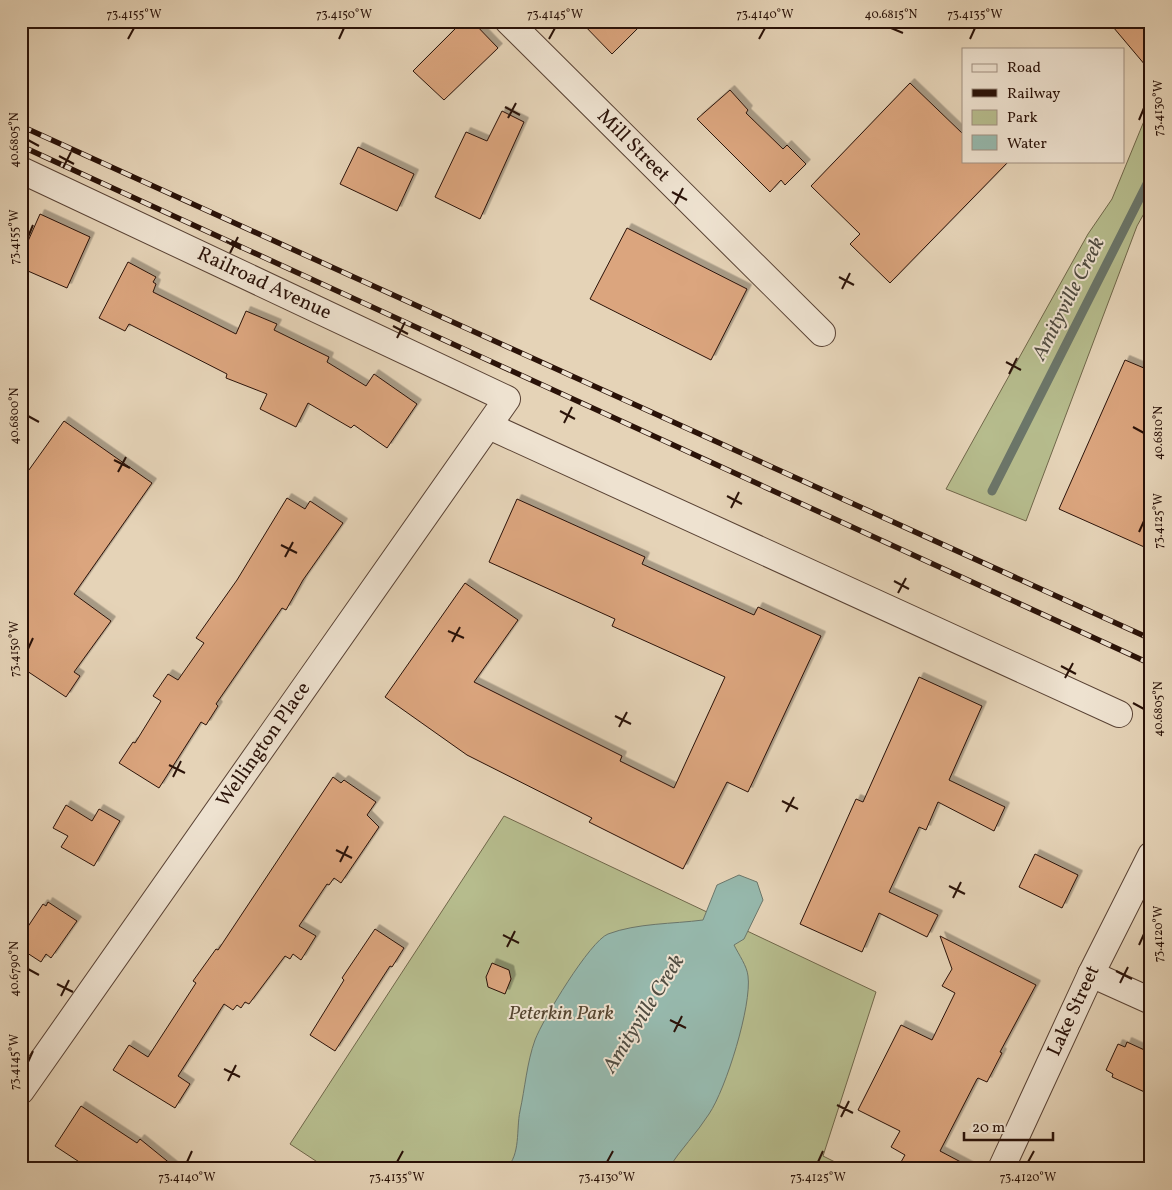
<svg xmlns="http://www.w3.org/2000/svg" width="1172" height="1190" font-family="Vollkorn,serif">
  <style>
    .green { fill: #b6bc8d; stroke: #70674a }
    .water { fill: #96b8ac; stroke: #6b766a }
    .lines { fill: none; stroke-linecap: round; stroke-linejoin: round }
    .stream { stroke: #6b766a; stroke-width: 9 }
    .building { fill: #dba57e; stroke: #2a1208; filter: url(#shadow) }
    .minor-casing { stroke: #594234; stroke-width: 28 }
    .minor { stroke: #eee2d0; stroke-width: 26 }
    .rail-casing { stroke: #2a1208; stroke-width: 5.5 }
    .rail { stroke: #eee2d0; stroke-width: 4; stroke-dasharray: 11; stroke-linecap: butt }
    .ticks { fill: none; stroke: #2a1208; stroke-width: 2 }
    .labels { text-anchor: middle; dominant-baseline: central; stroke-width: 4; stroke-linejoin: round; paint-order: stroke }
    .street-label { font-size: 20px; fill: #2a1208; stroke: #eee2d0 }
    .park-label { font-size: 20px; font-style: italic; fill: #544530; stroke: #eee2d0 }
    .water-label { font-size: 21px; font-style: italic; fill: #504c41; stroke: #eee2d0 }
    .neatline { fill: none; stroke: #2a1208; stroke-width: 2 }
    .ticks-label { font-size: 12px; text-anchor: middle; fill: #2a1208 }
  </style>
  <defs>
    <filter id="shadow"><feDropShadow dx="4.5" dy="-4.5" stdDeviation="0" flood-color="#0004"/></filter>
  </defs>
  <rect width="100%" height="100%" fill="#e5d3b7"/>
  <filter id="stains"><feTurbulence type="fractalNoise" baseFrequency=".004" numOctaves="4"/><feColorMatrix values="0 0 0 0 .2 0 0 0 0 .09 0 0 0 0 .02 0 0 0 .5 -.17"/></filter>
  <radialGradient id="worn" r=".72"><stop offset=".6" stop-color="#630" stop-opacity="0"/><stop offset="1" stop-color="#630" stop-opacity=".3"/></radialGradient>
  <g class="green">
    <polygon points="1151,104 1151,201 1137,226 1026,521 946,489 1088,234 1112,199"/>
    <polygon points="504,816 876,992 823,1156 849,1169 324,1169 325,1167 290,1144"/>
  </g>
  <path class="water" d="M739,875L757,882L763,900L744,939L734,945C739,955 747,966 748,976C752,1005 726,1089 709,1114C697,1133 680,1150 668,1169H506C521,1154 516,1130 520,1111C525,1088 527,1062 535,1040C543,1019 590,941 608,934C637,923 673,924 703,920L717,885Z"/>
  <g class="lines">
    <polyline class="stream" points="992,491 1151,176"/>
  </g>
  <g class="building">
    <polygon points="463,21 472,21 498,48 444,100 413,71"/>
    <polygon points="580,21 645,21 612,54"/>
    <polygon points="1108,21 1151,21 1151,72"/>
    <polygon points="910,83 963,134 963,161 1009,161 890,283 850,244 860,234 811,186"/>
    <polygon points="730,90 748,110 746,113 783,149 787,145 806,164 785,185 781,180 770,192 697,119"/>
    <polygon points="502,111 524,122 480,219 435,197 466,132 487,141"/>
    <polygon points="358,147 414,174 397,211 340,184"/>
    <polygon points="40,214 90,237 67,288 21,268 21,257"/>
    <polygon points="627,228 747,289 711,360 590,299"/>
    <polygon points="128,262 156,277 153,282 156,284 153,292 236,334 246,311 277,324 274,330 329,357 327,362 366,386 374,374 417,404 387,448 354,425 351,428 308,403 296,427 260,409 267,394 226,378 227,374 129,324 125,331 99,318"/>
    <polygon points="1125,360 1151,371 1151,550 1059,509"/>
    <polygon points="64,421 152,483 74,594 111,621 74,672 80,676 66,697 21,667 21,481"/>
    <polygon points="287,498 305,509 310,501 343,523 303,580 286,610 282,608 216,704 218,706 206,725 201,722 159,788 119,763 133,742 135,743 161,701 153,696 168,674 178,680 204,643 196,638 237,580"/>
    <polygon points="517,499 645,557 642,564 754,615 758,607 821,636 748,792 727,782 683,869 589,822 592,818 467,755 385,697 465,583 518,620 474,682 622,756 620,761 674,788 725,677 612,626 615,619 489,562"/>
    <polygon points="919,677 982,706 949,780 1005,807 994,831 938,802 926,830 919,827 889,892 938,915 927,937 879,913 862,952 800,924 856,799 863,802"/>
    <polygon points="333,777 341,783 344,780 376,802 367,815 379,827 341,883 334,878 329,885 327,884 299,926 316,936 301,960 293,954 290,959 285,956 249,1004 245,1002 241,1008 237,1005 233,1010 224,1004 178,1076 190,1084 175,1108 113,1070 129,1045 148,1057 196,983 193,981 216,949 218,950"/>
    <polygon points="66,805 92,821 99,809 120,821 94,866 61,847 68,836 53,828"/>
    <polygon points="1035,854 1078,875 1062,908 1019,887"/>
    <polygon points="48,902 77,921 51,958 46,954 41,962 21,949 21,937 43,904 46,906"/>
    <polygon points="375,929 404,948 392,967 390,966 335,1051 310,1035 344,980 342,978"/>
    <polygon points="940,936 1036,985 1000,1052 1002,1053 987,1082 978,1078 977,1079 940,1151 974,1169 915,1169 901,1162 905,1155 891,1147 900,1131 858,1110 901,1025 932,1040 955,993 942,986 952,969"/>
    <polygon points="492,963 509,970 511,979 505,994 488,987 486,977"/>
    <polygon points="1127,1042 1151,1053 1151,1095 1112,1077 1113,1074 1106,1070 1118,1044 1125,1047"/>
    <polygon points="81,1106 137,1143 140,1139 177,1169 90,1169 55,1146"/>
  </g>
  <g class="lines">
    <defs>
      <g id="minor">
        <polyline points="508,21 822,333"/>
        <polyline points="21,170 507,399 21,1091"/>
        <polyline points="489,426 1119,714"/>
        <polyline points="1091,974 1151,1001"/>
        <polyline points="1001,1169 1091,974 1151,855"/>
      </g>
    </defs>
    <use href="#minor" class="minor-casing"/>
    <use href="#minor" class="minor"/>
    <defs>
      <g id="rail">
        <polyline points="21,126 1151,639"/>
        <polyline points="21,146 1151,664"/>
      </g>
    </defs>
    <use href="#rail" class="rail-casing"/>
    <use href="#rail" class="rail"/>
  </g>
  <path class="ticks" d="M891,28L903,33M128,39L134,28M339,39L344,28M549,39L555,28M759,39L765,28M970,39L975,28M505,107L520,115M508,118L516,103M1139,120L1144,108M28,140L39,146M59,156L74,164M63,168L71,152M672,192L687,200M675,204L683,188M28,237L33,225M226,241L241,249M230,253L238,237M839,277L854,285M842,289L850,273M393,326L408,334M397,338L405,322M1006,362L1021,370M1009,374L1017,358M560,411L575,419M28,416L39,422M564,423L572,407M1133,427L1144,433M114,460L130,468M118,472L126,457M727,496L742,504M731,508L739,492M1139,532L1144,521M281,545L297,553M285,557L293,542M894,581L909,589M898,593L906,578M448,631L464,638M452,642L460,627M28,649L33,638M1061,666L1076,674M1065,678L1073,663M1133,703L1144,709M615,716L631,724M619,727L627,712M169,765L185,773M173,777L181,761M782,801L798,809M786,812L794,797M336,850L352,858M340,862L348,846M949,886L965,894M953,898L961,882M503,935L519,943M1139,945L1144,934M507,947L515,931M28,969L39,975M1116,971L1132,979M1120,983L1128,967M57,984L73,992M61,996L69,980M670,1020L686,1028M674,1032L682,1016M28,1062L33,1051M224,1069L240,1077M228,1081L236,1065M837,1105L853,1113M841,1117L849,1101M187,1162L192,1151M397,1162L403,1151M607,1162L613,1151M818,1162L823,1151M1028,1162L1034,1151"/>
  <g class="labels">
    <g class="street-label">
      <text transform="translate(633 146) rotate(45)">Mill Street</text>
      <text transform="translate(264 284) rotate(25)">Railroad Avenue</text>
      <text transform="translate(264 745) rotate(-55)">Wellington Place</text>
      <text transform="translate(1074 1011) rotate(-65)">Lake Street</text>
    </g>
    <g class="park-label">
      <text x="561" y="1014">Peterkin Park</text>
    </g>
    <g class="water-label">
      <text transform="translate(1069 299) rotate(-63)">Amityville Creek</text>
      <text transform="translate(644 1014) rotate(-58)">Amityville Creek</text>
    </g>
  </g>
  <rect width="1172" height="1190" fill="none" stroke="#e5d3b7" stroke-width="55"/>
  <rect x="962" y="48" width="162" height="115" fill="#eee2d0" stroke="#a08f80"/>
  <rect x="972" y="64" width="25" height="8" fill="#eee2d0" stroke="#a08f80"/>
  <text x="1007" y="72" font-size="15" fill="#2a1208">Road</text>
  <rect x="972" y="89" width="25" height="8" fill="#2a1208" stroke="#a08f80"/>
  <text x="1007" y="98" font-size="15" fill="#2a1208">Railway</text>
  <rect x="972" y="110" width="25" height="15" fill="#b6bc8d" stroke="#a08f80"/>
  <text x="1007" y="122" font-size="15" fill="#2a1208">Park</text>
  <rect x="972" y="135" width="25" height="15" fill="#96b8ac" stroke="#a08f80"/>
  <text x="1007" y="148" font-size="15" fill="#2a1208">Water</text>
  <path d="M964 1132v8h89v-8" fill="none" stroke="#2a1208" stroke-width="2.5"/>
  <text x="972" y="1132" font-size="15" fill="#2a1208" stroke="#eee2d0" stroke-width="4" paint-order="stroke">20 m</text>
  <rect x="28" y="28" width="1116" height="1134" class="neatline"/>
  <g class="ticks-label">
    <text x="134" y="18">73.4155°W</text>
    <text x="344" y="18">73.4150°W</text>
    <text x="555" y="18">73.4145°W</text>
    <text x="765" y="18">73.4140°W</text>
    <text x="891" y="18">40.6815°N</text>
    <text x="975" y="18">73.4135°W</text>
    <text transform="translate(1158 108) rotate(-90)" y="4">73.4130°W</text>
    <text transform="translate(14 140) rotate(-90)" y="4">40.6805°N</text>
    <text transform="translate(14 237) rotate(-90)" y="4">73.4155°W</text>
    <text transform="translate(14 416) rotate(-90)" y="4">40.6800°N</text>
    <text transform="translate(1158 433) rotate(-90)" y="4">40.6810°N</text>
    <text transform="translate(1158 521) rotate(-90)" y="4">73.4125°W</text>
    <text transform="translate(14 649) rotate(-90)" y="4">73.4150°W</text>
    <text transform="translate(1158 709) rotate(-90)" y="4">40.6805°N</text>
    <text transform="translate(1158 934) rotate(-90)" y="4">73.4120°W</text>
    <text transform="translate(14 969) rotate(-90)" y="4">40.6790°N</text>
    <text transform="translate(14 1062) rotate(-90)" y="4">73.4145°W</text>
    <text x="187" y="1181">73.4140°W</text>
    <text x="397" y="1181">73.4135°W</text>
    <text x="607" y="1181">73.4130°W</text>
    <text x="818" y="1181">73.4125°W</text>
    <text x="1028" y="1181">73.4120°W</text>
  </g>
  <rect width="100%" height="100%" filter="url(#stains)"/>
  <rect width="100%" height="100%" fill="url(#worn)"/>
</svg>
